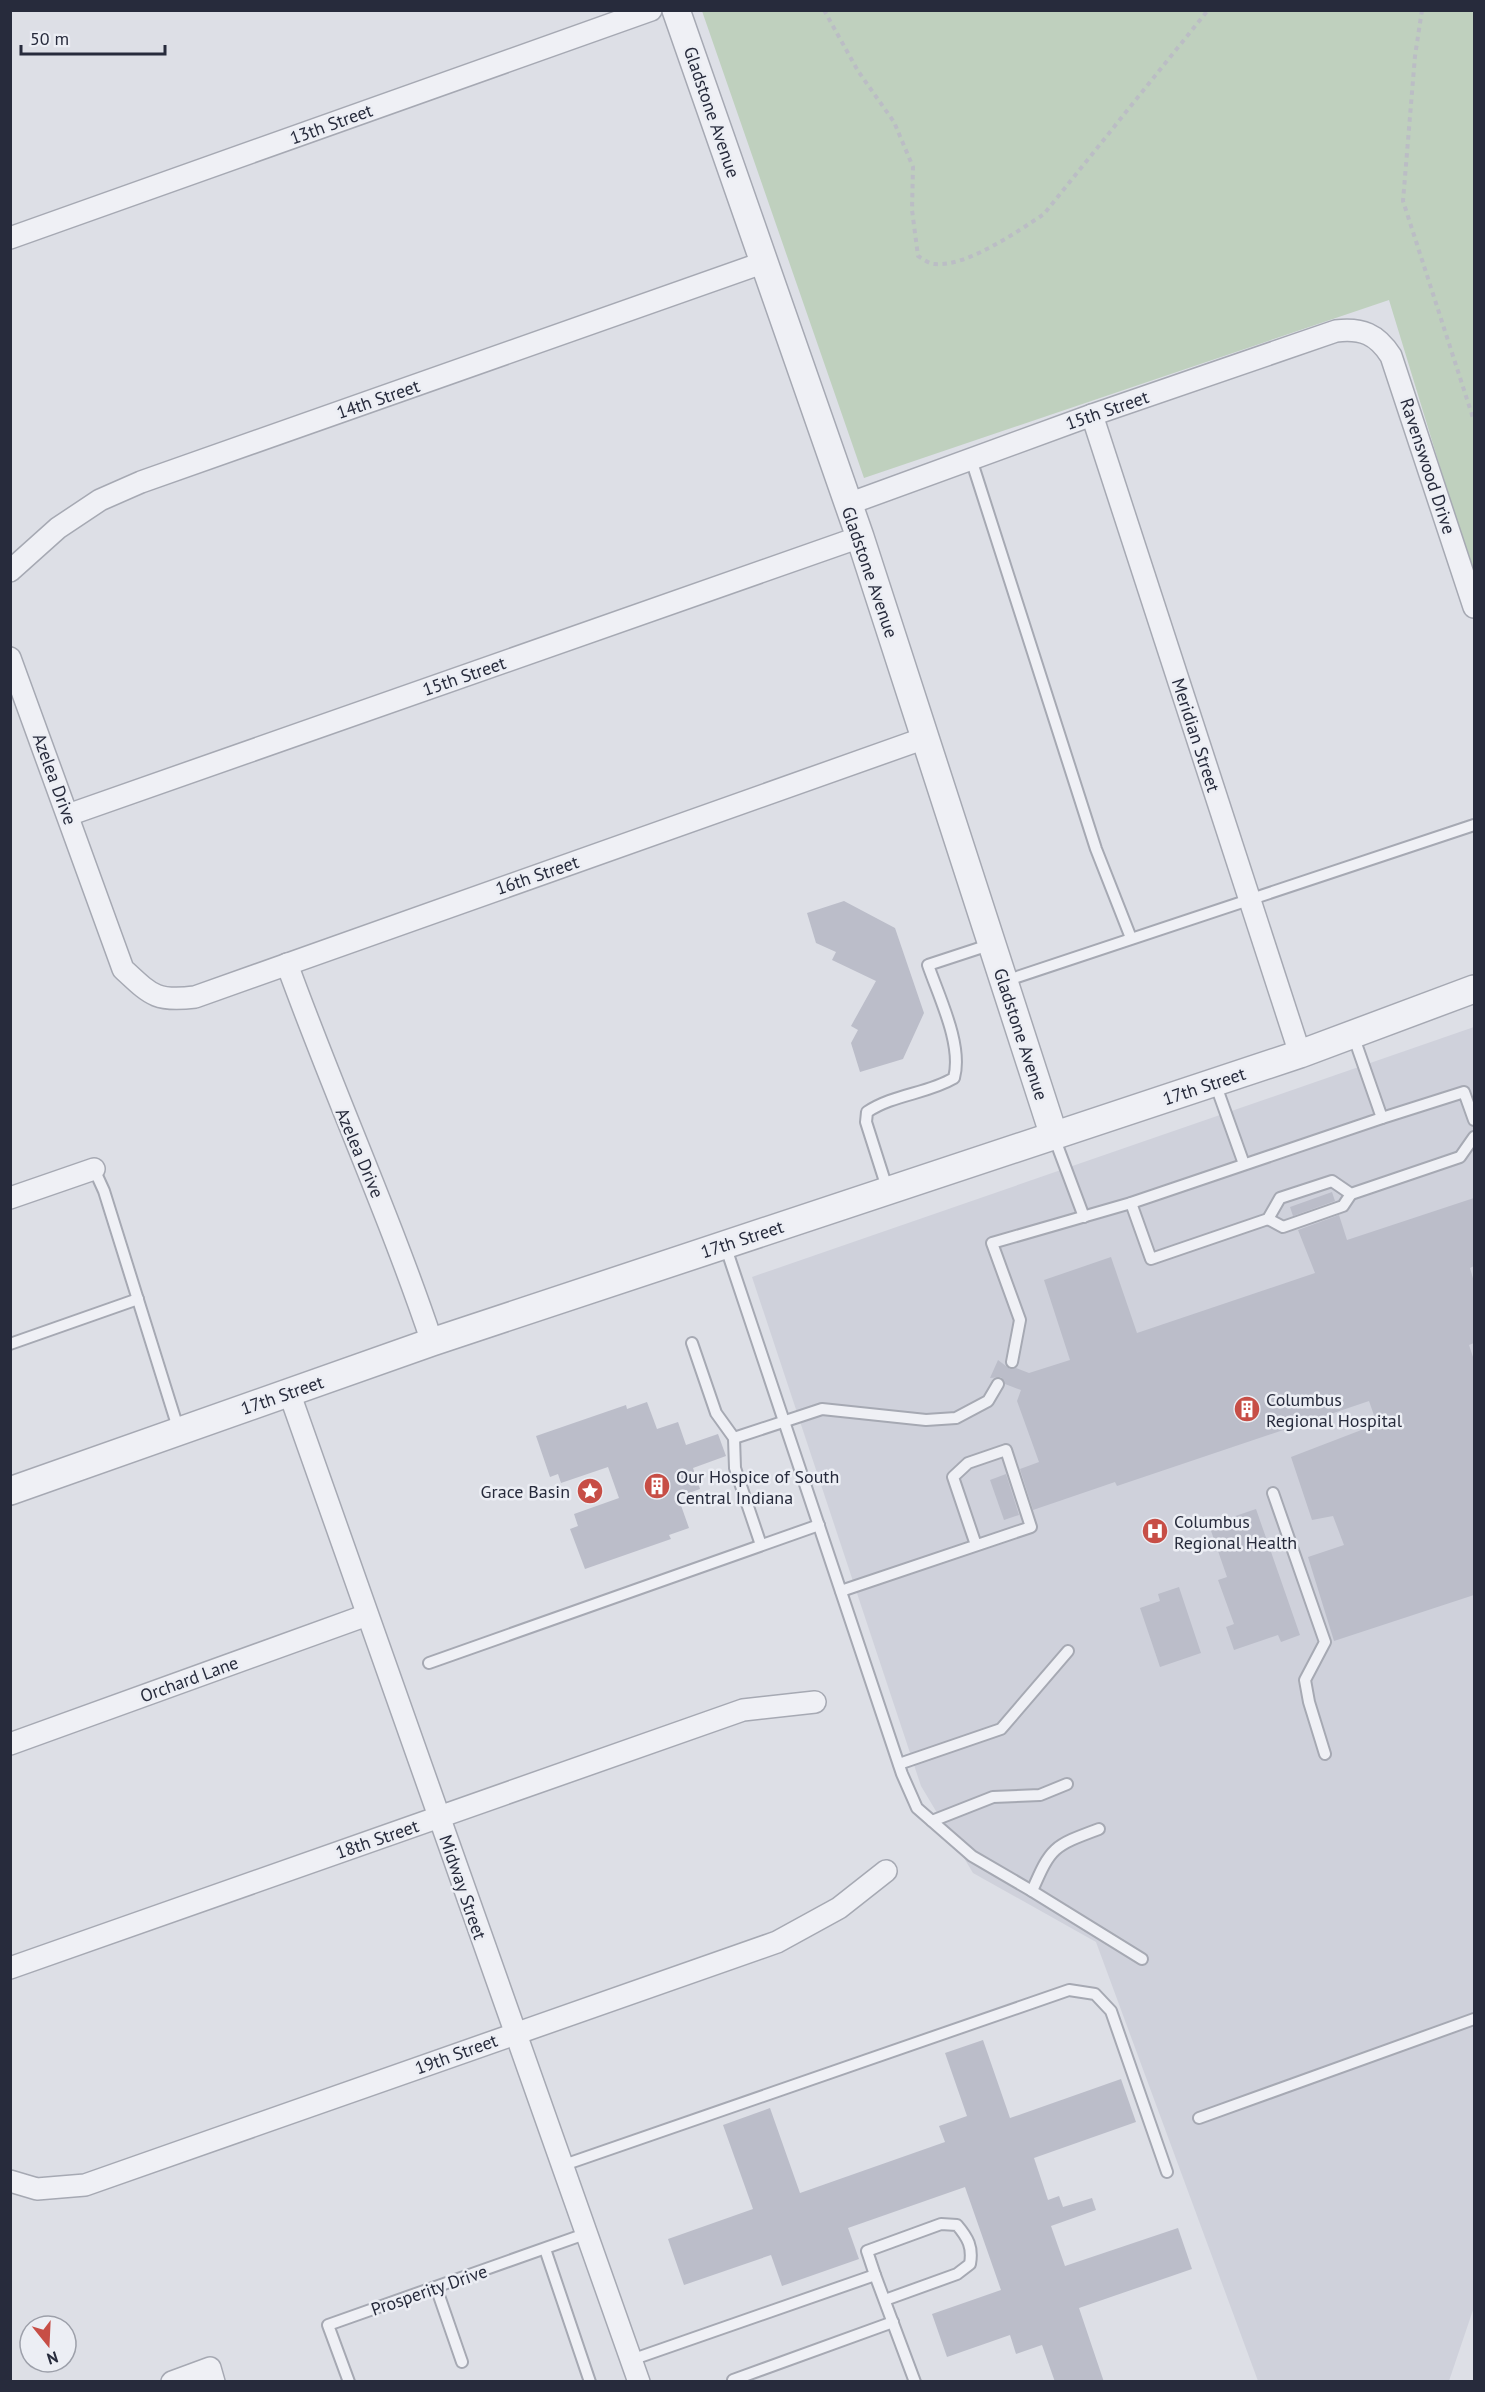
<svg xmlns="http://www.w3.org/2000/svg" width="1485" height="2392" font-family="'PT Sans',sans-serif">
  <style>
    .built { fill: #cfd1db }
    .grass { fill: #bfd0be }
    .building { fill: #bbbdc9 }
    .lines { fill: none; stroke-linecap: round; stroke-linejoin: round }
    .service-casing { stroke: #a6a9b3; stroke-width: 14 }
    .minor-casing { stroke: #a6a9b3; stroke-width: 24 }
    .tertiary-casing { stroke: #a6a9b3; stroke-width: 30 }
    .path { stroke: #bbbdc5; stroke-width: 4; stroke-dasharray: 4.5 4.5; stroke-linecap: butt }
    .service { stroke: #eff0f5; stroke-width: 10 }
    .minor { stroke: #eff0f5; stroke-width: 21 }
    .tertiary { stroke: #eff0f5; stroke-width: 27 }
    .labels { text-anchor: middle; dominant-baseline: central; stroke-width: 5; stroke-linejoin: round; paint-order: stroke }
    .street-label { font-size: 18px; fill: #272b3c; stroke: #eceef4 }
    .poi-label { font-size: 18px; fill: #272b3c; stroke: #eceef4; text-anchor: start }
  </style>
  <rect width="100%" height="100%" fill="#dddfe6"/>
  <polygon class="built" points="1474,1027 1474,2307 1449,2381 1258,2381 1096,1942 973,1873 921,1786 752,1277"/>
  <polygon class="grass" points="702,11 1474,11 1474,578 1389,300 864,478"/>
  <g class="building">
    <polygon points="844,901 895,928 924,1013 903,1059 860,1072 851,1043 858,1030 851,1026 876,981 832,960 836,952 816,943 807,913"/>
    <polygon points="1332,1192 1335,1201 1293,1216 1290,1207"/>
    <polygon points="1474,1198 1474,1266 1470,1268 1474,1282 1474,1343 1469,1345 1474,1360 1474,1595 1334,1641 1308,1557 1344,1545 1333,1516 1312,1520 1291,1457 1377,1424 1369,1401 1117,1486 1115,1482 1033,1510 1020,1469 1039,1462 1017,1401 1021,1390 1005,1384 1001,1377 990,1378 998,1360 1010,1369 1016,1368 1029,1373 1070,1360 1044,1280 1111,1257 1137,1333 1315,1273 1298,1230 1339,1215 1347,1240"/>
    <polygon points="647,1402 657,1429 678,1422 686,1445 718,1434 726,1456 693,1468 700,1489 678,1497 689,1528 669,1535 671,1539 585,1569 570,1529 578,1526 574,1514 619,1498 608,1467 561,1483 558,1474 550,1477 536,1436 626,1405 627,1409"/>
    <polygon points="1006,1474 1019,1515 1004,1520 990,1480"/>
    <polygon points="1256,1509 1300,1635 1281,1642 1278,1635 1234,1650 1226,1627 1234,1624 1218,1580 1227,1577 1209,1525"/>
    <polygon points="1179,1587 1201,1653 1160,1667 1140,1608 1160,1601 1158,1594"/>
    <polygon points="983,2040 1010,2118 1121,2079 1136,2122 1034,2158 1048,2200 1059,2196 1063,2207 1092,2198 1096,2210 1051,2226 1065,2266 1178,2228 1192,2269 1079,2308 1104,2382 1055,2382 1042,2345 1016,2354 1010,2335 947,2357 932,2314 1001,2290 965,2187 848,2228 859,2259 782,2286 771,2255 684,2285 668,2239 753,2209 723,2125 770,2108 800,2193 945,2142 939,2126 967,2116 945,2053"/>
  </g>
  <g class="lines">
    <defs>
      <g id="service">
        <polyline points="971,459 1096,849 1131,938"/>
        <polyline points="1005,981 1474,825"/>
        <polyline points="1215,1083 1244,1164"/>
        <polyline points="1382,1118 1464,1092 1474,1120"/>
        <polyline points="1054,1137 1084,1217"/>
        <polyline points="94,1169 104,1191 179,1431"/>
        <path d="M888,1191L866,1122L867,1112C894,1094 927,1094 954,1078C963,1045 939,997 928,965L992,944"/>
        <polyline points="1131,1203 1151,1259 1268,1219 1280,1198 1332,1181 1351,1194 1460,1157 1474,1137"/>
        <polyline points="1268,1219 1283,1227 1343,1206 1351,1194"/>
        <polyline points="725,1245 902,1774 917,1808 972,1856 1032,1891"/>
        <polyline points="692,1343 716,1413 734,1438 735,1468 761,1545"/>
        <polyline points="10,1344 138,1299"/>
        <polyline points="1012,1362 1020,1320 992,1243 1131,1203 1382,1118 1353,1035"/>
        <polyline points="734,1438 822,1409 926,1420 956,1418 988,1401 998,1384"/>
        <polyline points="1273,1493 1325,1642 1305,1680 1309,1702 1325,1754"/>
        <polyline points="841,1591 1031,1527 1006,1450 968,1463 953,1477 976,1545"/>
        <polyline points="429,1663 819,1525"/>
        <polyline points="899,1764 1001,1729 1068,1651"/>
        <polyline points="932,1821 993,1797 1040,1795 1067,1784"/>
        <path d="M1099,1829C1053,1846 1051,1847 1032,1891L1142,1959"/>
        <polyline points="1199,2118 1474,2019"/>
        <polyline points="561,2166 1069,1990 1095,1994 1111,2011 1167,2172"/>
        <polyline points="545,2249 590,2382"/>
        <path d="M875,2275L867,2251L941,2224L957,2225C968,2238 973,2247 970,2264L957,2274L885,2300"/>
        <polyline points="436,2287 462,2362"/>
        <polyline points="631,2360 875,2275 915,2382"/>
        <polyline points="733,2380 893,2322"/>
        <polyline points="349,2382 328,2325 585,2234"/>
      </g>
      <g id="minor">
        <polyline points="10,238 651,10"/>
        <polyline points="1092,415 1300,1054"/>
        <path d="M848,504L1092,415L1336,331C1362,328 1377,334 1391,356L1474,607"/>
        <polyline points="10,571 58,528 100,500 141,482 765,262"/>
        <path d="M10,658L123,969C151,995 156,1002 195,997L925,738"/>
        <polyline points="68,815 860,537"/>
        <path d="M287,964C333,1091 389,1214 432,1342"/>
        <polyline points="10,1198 94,1169"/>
        <polyline points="289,1392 639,2382"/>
        <polyline points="10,1744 367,1615"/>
        <polyline points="10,1968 743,1710 815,1702"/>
        <polyline points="10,2181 37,2189 85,2185 777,1942 839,1908 886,1871"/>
        <polyline points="172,2382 210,2368 214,2382"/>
      </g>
      <g id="tertiary">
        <polyline points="676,10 860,537 1054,1136"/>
        <polyline points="10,1491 432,1342 1300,1054 1474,989"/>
      </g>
    </defs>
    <use href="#service" class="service-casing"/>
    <use href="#minor" class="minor-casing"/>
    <use href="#tertiary" class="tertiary-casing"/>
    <g class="path">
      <path d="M824,10L858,71L894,122L913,167L912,210L918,256C923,259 929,264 935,264C967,267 1018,231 1044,214L1208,10"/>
      <polyline points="1422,10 1415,56 1403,201 1474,421"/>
    </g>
    <use href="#service" class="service"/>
    <use href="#minor" class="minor"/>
    <use href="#tertiary" class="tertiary"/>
  </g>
  <defs>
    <symbol id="building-disc" viewBox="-11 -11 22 22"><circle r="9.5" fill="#c74e46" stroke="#eceef4"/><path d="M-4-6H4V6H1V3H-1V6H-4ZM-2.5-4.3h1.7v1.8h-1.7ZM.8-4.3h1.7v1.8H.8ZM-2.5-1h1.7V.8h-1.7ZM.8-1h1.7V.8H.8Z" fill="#fff"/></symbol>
    <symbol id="sight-disc" viewBox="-11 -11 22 22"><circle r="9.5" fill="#c74e46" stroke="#eceef4"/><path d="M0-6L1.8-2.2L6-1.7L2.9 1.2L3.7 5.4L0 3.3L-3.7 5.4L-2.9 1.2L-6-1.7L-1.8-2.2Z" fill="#fff"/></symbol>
    <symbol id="hospital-disc" viewBox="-11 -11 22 22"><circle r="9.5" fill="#c74e46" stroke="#eceef4"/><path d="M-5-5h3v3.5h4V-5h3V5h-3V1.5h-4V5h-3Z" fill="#fff"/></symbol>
  </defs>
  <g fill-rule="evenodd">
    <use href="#building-disc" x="1232" y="1394" width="30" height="30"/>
    <use href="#building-disc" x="642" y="1471" width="30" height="30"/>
    <use href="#sight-disc" x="575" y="1476" width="30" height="30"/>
    <use href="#hospital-disc" x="1140" y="1516" width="30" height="30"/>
  </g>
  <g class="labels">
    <g class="street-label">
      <text transform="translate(712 112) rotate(71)">Gladstone Avenue</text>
      <text transform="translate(331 124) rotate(-20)">13th Street</text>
      <text transform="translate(378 399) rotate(-19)">14th Street</text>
      <text transform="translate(1107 410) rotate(-19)">15th Street</text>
      <text transform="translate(1428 466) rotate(72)">Ravenswood Drive</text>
      <text transform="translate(870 572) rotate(71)">Gladstone Avenue</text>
      <text transform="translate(464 676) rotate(-19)">15th Street</text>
      <text transform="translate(1196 735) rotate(72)">Meridian Street</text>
      <text transform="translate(55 779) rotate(70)">Azelea Drive</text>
      <text transform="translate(537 875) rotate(-19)">16th Street</text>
      <text transform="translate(1021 1034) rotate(72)">Gladstone Avenue</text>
      <text transform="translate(1204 1086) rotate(-18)">17th Street</text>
      <text transform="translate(360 1153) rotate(67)">Azelea Drive</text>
      <text transform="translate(742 1239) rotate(-18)">17th Street</text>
      <text transform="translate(282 1395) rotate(-19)">17th Street</text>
      <text transform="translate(189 1679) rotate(-20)">Orchard Lane</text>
      <text transform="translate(377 1839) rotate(-19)">18th Street</text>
      <text transform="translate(463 1887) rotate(71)">Midway Street</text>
      <text transform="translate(456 2054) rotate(-20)">19th Street</text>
      <text transform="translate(429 2290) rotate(-19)">Prosperity Drive</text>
    </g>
    <g class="poi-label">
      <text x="1266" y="1399">Columbus<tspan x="1266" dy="21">Regional Hospital</tspan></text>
      <text x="676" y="1476">Our Hospice of South<tspan x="676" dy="21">Central Indiana</tspan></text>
      <text x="570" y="1491" text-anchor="end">Grace Basin</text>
      <text x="1174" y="1521">Columbus<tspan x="1174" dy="21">Regional Health</tspan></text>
    </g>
  </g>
  <rect width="1485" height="2392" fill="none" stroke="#272b3c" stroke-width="24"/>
  <g transform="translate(48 2344) rotate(162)"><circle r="28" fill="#eceef4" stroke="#9da0aa" stroke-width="1.5"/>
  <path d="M0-4.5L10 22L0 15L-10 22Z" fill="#c74e46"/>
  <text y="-9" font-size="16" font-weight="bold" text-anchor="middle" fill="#272b3c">N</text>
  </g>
  <path d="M21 45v9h144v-9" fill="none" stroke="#272b3c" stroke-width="3"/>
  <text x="30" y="45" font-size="18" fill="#272b3c" stroke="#eceef4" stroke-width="4.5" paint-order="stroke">50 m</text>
</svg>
